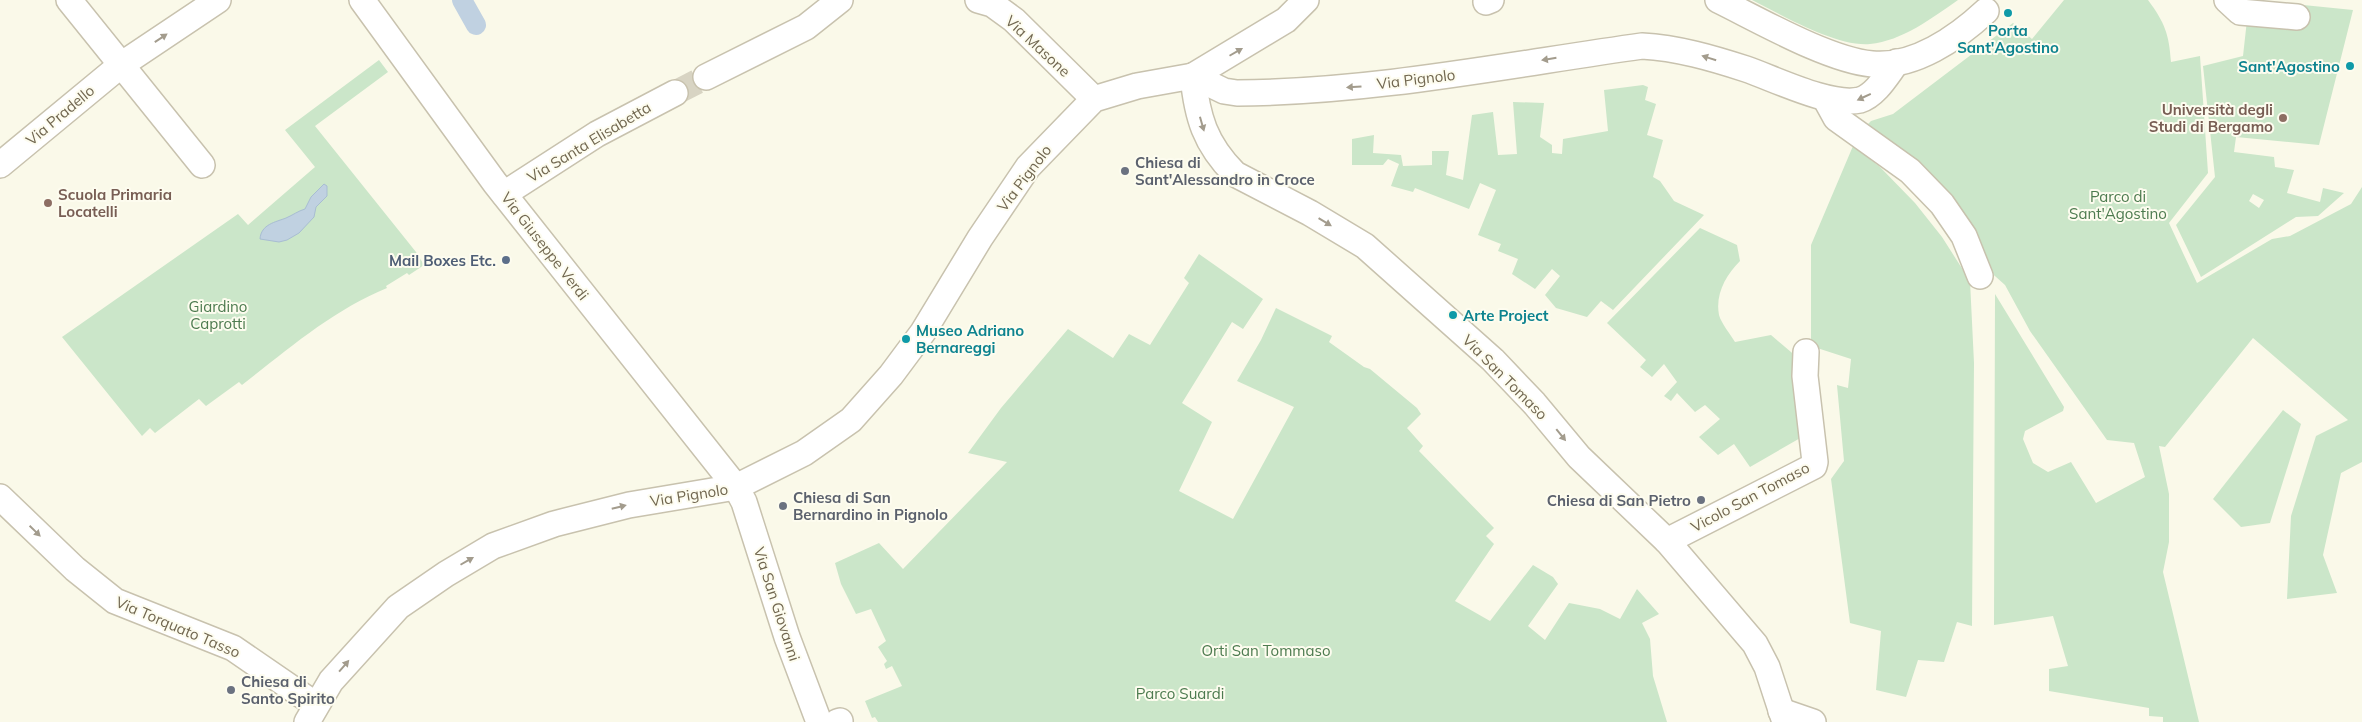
<svg xmlns="http://www.w3.org/2000/svg" width="2362" height="722" font-family="Mulish,sans-serif">
  <style>
    .green { fill: #cbe6c9; fill-rule: evenodd }
    .water { fill: #c0d1e1; stroke: #a8bdd2 }
    .lines { fill: none; stroke-linecap: round; stroke-linejoin: round }
    .canal { stroke: #c0d1e1; stroke-width: 20 }
    .minor-tunnel { stroke: #d8d4c3; stroke-width: 25; stroke-dasharray: 25 12; stroke-linecap: butt }
    .minor-casing { stroke: #c8c2ae; stroke-width: 28 }
    .minor { stroke: #fff; stroke-width: 25 }
    .oneway { fill: #a39c8d }
    .culture-dot { fill: #0f9aa8; stroke: #fdfcef; stroke-width: 2 }
    .education-dot { fill: #8d6e63; stroke: #fdfcef; stroke-width: 2 }
    .worship-dot { fill: #6b7280; stroke: #fdfcef; stroke-width: 2 }
    .service-dot { fill: #5c6f8a; stroke: #fdfcef; stroke-width: 2 }
    .labels { text-anchor: middle; dominant-baseline: central; stroke-width: 4; stroke-linejoin: round; paint-order: stroke }
    .culture-label { font-size: 15px; font-weight: bold; fill: #0d838f; stroke: #fdfcef; text-anchor: start }
    .street-label { font-size: 15px; fill: #716750; stroke: #fdfcef }
    .education-label { font-size: 15px; font-weight: bold; fill: #785e54; stroke: #fdfcef; text-anchor: end }
    .worship-label { font-size: 15px; font-weight: bold; fill: #5b616d; stroke: #fdfcef; text-anchor: start }
    .park-label { font-size: 15px; fill: #4d7b4f; stroke: #fdfcef }
    .service-label { font-size: 15px; font-weight: bold; fill: #4e5e75; stroke: #fdfcef; text-anchor: end }
  </style>
  <rect width="100%" height="100%" fill="#faf9e9"/>
  <g class="green">
    <path d="M1752,0H1958C1932,18 1902,41 1870,44C1836,47 1782,15 1752,0Z"/>
    <path d="M2064,0H2148C2165,23 2169,34 2171,62L2200,56L2208,173L2169,223L2197,283L2272,239L2290,236L2351,204L2362,187V462L2341,473L2323,555L2337,593L2287,599L2291,516L2316,436L2348,420L2253,338L2165,447L2159,446L2169,494V542L2163,572L2199,722H2163V717L2149,716V708L2049,691V669L2068,666L2053,616L1994,625L1995,294L2064,407L2063,411L2025,431L2023,439L2033,463L2048,472L2071,462L2096,503L2145,477L2134,443L2107,440L2030,331L2005,285L1977,260L1866,126L1871,121L1893,114L2013,23L2032,39Z"/>
    <path d="M2262,1L2353,10L2319,145L2236,137L2234,152L2274,157L2275,167L2294,170L2287,193L2320,202L2323,188L2344,193L2318,216L2296,217L2201,277L2176,225L2215,177L2203,66L2243,56L2247,20ZM2253,194L2264,200L2259,208L2249,201Z"/>
    <path d="M379,60L388,72L315,126L416,252L424,265L409,275L407,273L386,286L387,288C333,310 287,350 242,385L239,382L206,406L199,399L155,433L150,428L142,436L62,337L238,214L248,225L315,167L285,130Z"/>
    <polygon points="1643,85 1648,87 1645,100 1656,104 1647,135 1663,140 1653,177 1660,181 1674,201 1704,215 1613,310 1601,301 1587,317 1556,308 1545,295 1560,276 1552,269 1535,289 1512,274 1518,259 1498,251 1501,244 1478,235 1496,190 1480,183 1469,209 1415,188 1413,192 1391,186 1399,164 1388,159 1383,165 1352,165 1352,139 1374,135 1373,153 1401,155 1403,166 1432,165 1432,151 1449,151 1446,175 1463,180 1472,115 1493,112 1498,155 1517,154 1513,102 1544,103 1540,137 1552,145 1552,153 1562,154 1563,139 1608,131 1604,90"/>
    <polygon points="1853,146 1880,167 1915,203 1942,237 1970,281 1974,363 1972,626 1957,622 1944,662 1918,660 1906,697 1876,690 1881,631 1850,623 1831,479 1844,461 1837,385 1848,388 1851,359 1811,346 1811,245"/>
    <path d="M1700,228L1737,245L1740,261C1726,275 1715,294 1719,315C1721,323 1731,335 1735,342L1771,335L1804,363L1809,433L1750,467L1734,444L1718,455L1699,437L1720,419L1705,405L1695,412L1677,393L1671,401L1664,396L1677,382L1664,364L1652,377L1640,367L1646,360L1607,323Z"/>
    <polygon points="1199,254 1263,299 1243,329 1232,322 1182,403 1212,422 1179,491 1233,519 1294,407 1237,381 1261,340 1276,308 1332,336 1329,342 1364,367 1370,369 1417,408 1421,414 1407,428 1423,446 1419,451 1494,528 1486,536 1494,544 1455,601 1490,621 1533,565 1553,577 1558,584 1528,626 1545,640 1569,603 1600,609 1620,619 1637,589 1659,614 1642,623 1650,639 1653,676 1667,722 878,722 875,717 872,718 865,701 902,686 892,666 886,669 884,664 887,661 878,647 886,641 871,609 856,614 841,584 835,563 879,543 903,569 1007,462 968,453 1001,408 1068,329 1113,358 1129,334 1150,345 1189,283 1184,278"/>
    <polygon points="2283,410 2301,424 2270,523 2241,527 2213,499"/>
  </g>
  <path class="water" d="M324,184L327,186V196L316,207L314,217L299,233L287,240L279,242L260,239C261,224 276,222 286,218C293,215 298,211 305,209L311,197Z"/>
  <g class="lines">
    <polyline class="canal" points="462,0 476,25"/>
    <polyline class="minor-tunnel" points="675,93 706,77"/>
    <defs>
      <g id="minor">
        <polyline points="69,0 202,165"/>
        <polyline points="362,0 495,183 736,487 744,502 787,637 819,722"/>
        <polyline points="978,0 992,4 1014,20 1094,99"/>
        <path d="M1718,0C1759,20 1828,60 1872,64C1914,68 1957,38 1986,11"/>
        <polyline points="2227,0 2240,12 2297,17"/>
        <polyline points="1486,2 1491,0"/>
        <path d="M1193,76C1197,117 1205,144 1235,174L1310,213L1365,246L1493,360L1534,403L1579,457L1667,541L1755,644L1767,667L1785,722"/>
        <polyline points="1193,76 1286,20 1306,0"/>
        <polyline points="706,77 806,27 840,0"/>
        <polyline points="1825,98 1836,118 1910,171 1942,204 1964,236 1980,276"/>
        <polyline points="0,165 121,65 218,0"/>
        <polyline points="504,194 597,134 675,93"/>
        <polyline points="0,497 75,569 115,601 233,648 316,705"/>
        <polyline points="1667,541 1814,466 1815,462 1805,376 1806,352"/>
        <polyline points="1781,711 1813,722"/>
        <path d="M307,722L331,681L398,607L446,574L493,546L554,524L629,505L736,487L804,453L851,420L891,375L923,332L980,238L1028,167L1094,99L1137,86L1193,76L1224,91L1237,93C1373,92 1507,65 1642,46C1678,48 1712,58 1746,69C1775,79 1831,107 1860,100C1876,95 1887,75 1897,62"/>
        <polyline points="837,722 840,721"/>
      </g>
    </defs>
    <use href="#minor" class="minor-casing"/>
    <use href="#minor" class="minor"/>
  </g>
  <defs><path id="oneway-solid" d="M-6-.8H1V-3.2L6.5 0L1 3.2V.8H-6Z" transform="scale(1.25)"/></defs>
  <g class="oneway">
    <use href="#oneway-solid" transform="translate(161 38) rotate(-34)"/>
    <use href="#oneway-solid" transform="translate(1236 52) rotate(-30)"/>
    <use href="#oneway-solid" transform="translate(1709 58) rotate(-163)"/>
    <use href="#oneway-solid" transform="translate(1549 59) rotate(171)"/>
    <use href="#oneway-solid" transform="translate(1354 87) rotate(176)"/>
    <use href="#oneway-solid" transform="translate(1864 97) rotate(155)"/>
    <use href="#oneway-solid" transform="translate(1202 124) rotate(74)"/>
    <use href="#oneway-solid" transform="translate(1325 222) rotate(31)"/>
    <use href="#oneway-solid" transform="translate(1561 435) rotate(51)"/>
    <use href="#oneway-solid" transform="translate(619 507) rotate(-14)"/>
    <use href="#oneway-solid" transform="translate(35 531) rotate(44)"/>
    <use href="#oneway-solid" transform="translate(467 561) rotate(-30)"/>
    <use href="#oneway-solid" transform="translate(344 666) rotate(-49)"/>
  </g>
  <g class="culture-dot">
    <circle cx="2008" cy="13" r="5"/>
    <circle cx="2350" cy="66" r="5"/>
    <circle cx="1453" cy="315" r="5"/>
    <circle cx="906" cy="339" r="5"/>
  </g>
  <g class="education-dot">
    <circle cx="2283" cy="118" r="5"/>
    <circle cx="48" cy="203" r="5"/>
  </g>
  <g class="worship-dot">
    <circle cx="1125" cy="171" r="5"/>
    <circle cx="1701" cy="500" r="5"/>
    <circle cx="783" cy="506" r="5"/>
    <circle cx="231" cy="690" r="5"/>
  </g>
  <circle class="service-dot" cx="506" cy="260" r="5"/>
  <g class="labels">
    <g class="culture-label">
      <text x="2008" y="30" text-anchor="middle">Porta<tspan x="2008" dy="17">Sant'Agostino</tspan></text>
      <text x="2340" y="66" text-anchor="end">Sant'Agostino</text>
      <text x="1463" y="315">Arte Project</text>
      <text x="916" y="330">Museo Adriano<tspan x="916" dy="17">Bernareggi</tspan></text>
    </g>
    <g class="street-label">
      <text transform="translate(1038 46) rotate(43)">Via Masone</text>
      <text transform="translate(1416 79) rotate(-7)">Via Pignolo</text>
      <text transform="translate(60 115) rotate(-40)">Via Pradello</text>
      <text transform="translate(589 142) rotate(-31)">Via Santa Elisabetta</text>
      <text transform="translate(1024 178) rotate(-53)">Via Pignolo</text>
      <text transform="translate(545 246) rotate(52)">Via Giuseppe Verdi</text>
      <text transform="translate(1505 377) rotate(45)">Via San Tomaso</text>
      <text transform="translate(689 495) rotate(-9)">Via Pignolo</text>
      <text transform="translate(1750 497) rotate(-28)">Vicolo San Tomaso</text>
      <text transform="translate(777 604) rotate(72)">Via San Giovanni</text>
      <text transform="translate(178 627) rotate(23)">Via Torquato Tasso</text>
    </g>
    <g class="education-label">
      <text x="2273" y="109">Università degli<tspan x="2273" dy="17">Studi di Bergamo</tspan></text>
      <text x="58" y="194" text-anchor="start">Scuola Primaria<tspan x="58" dy="17">Locatelli</tspan></text>
    </g>
    <g class="worship-label">
      <text x="1135" y="162">Chiesa di<tspan x="1135" dy="17">Sant'Alessandro in Croce</tspan></text>
      <text x="793" y="497">Chiesa di San<tspan x="793" dy="17">Bernardino in Pignolo</tspan></text>
      <text x="1691" y="500" text-anchor="end">Chiesa di San Pietro</text>
      <text x="241" y="681">Chiesa di<tspan x="241" dy="17">Santo Spirito</tspan></text>
    </g>
    <g class="park-label">
      <text x="2118" y="196">Parco di<tspan x="2118" dy="17">Sant'Agostino</tspan></text>
      <text x="218" y="306">Giardino<tspan x="218" dy="17">Caprotti</tspan></text>
      <text x="1266" y="650">Orti San Tommaso</text>
      <text x="1180" y="693">Parco Suardi</text>
    </g>
    <g class="service-label">
      <text x="496" y="260">Mail Boxes Etc.</text>
    </g>
  </g>
</svg>
